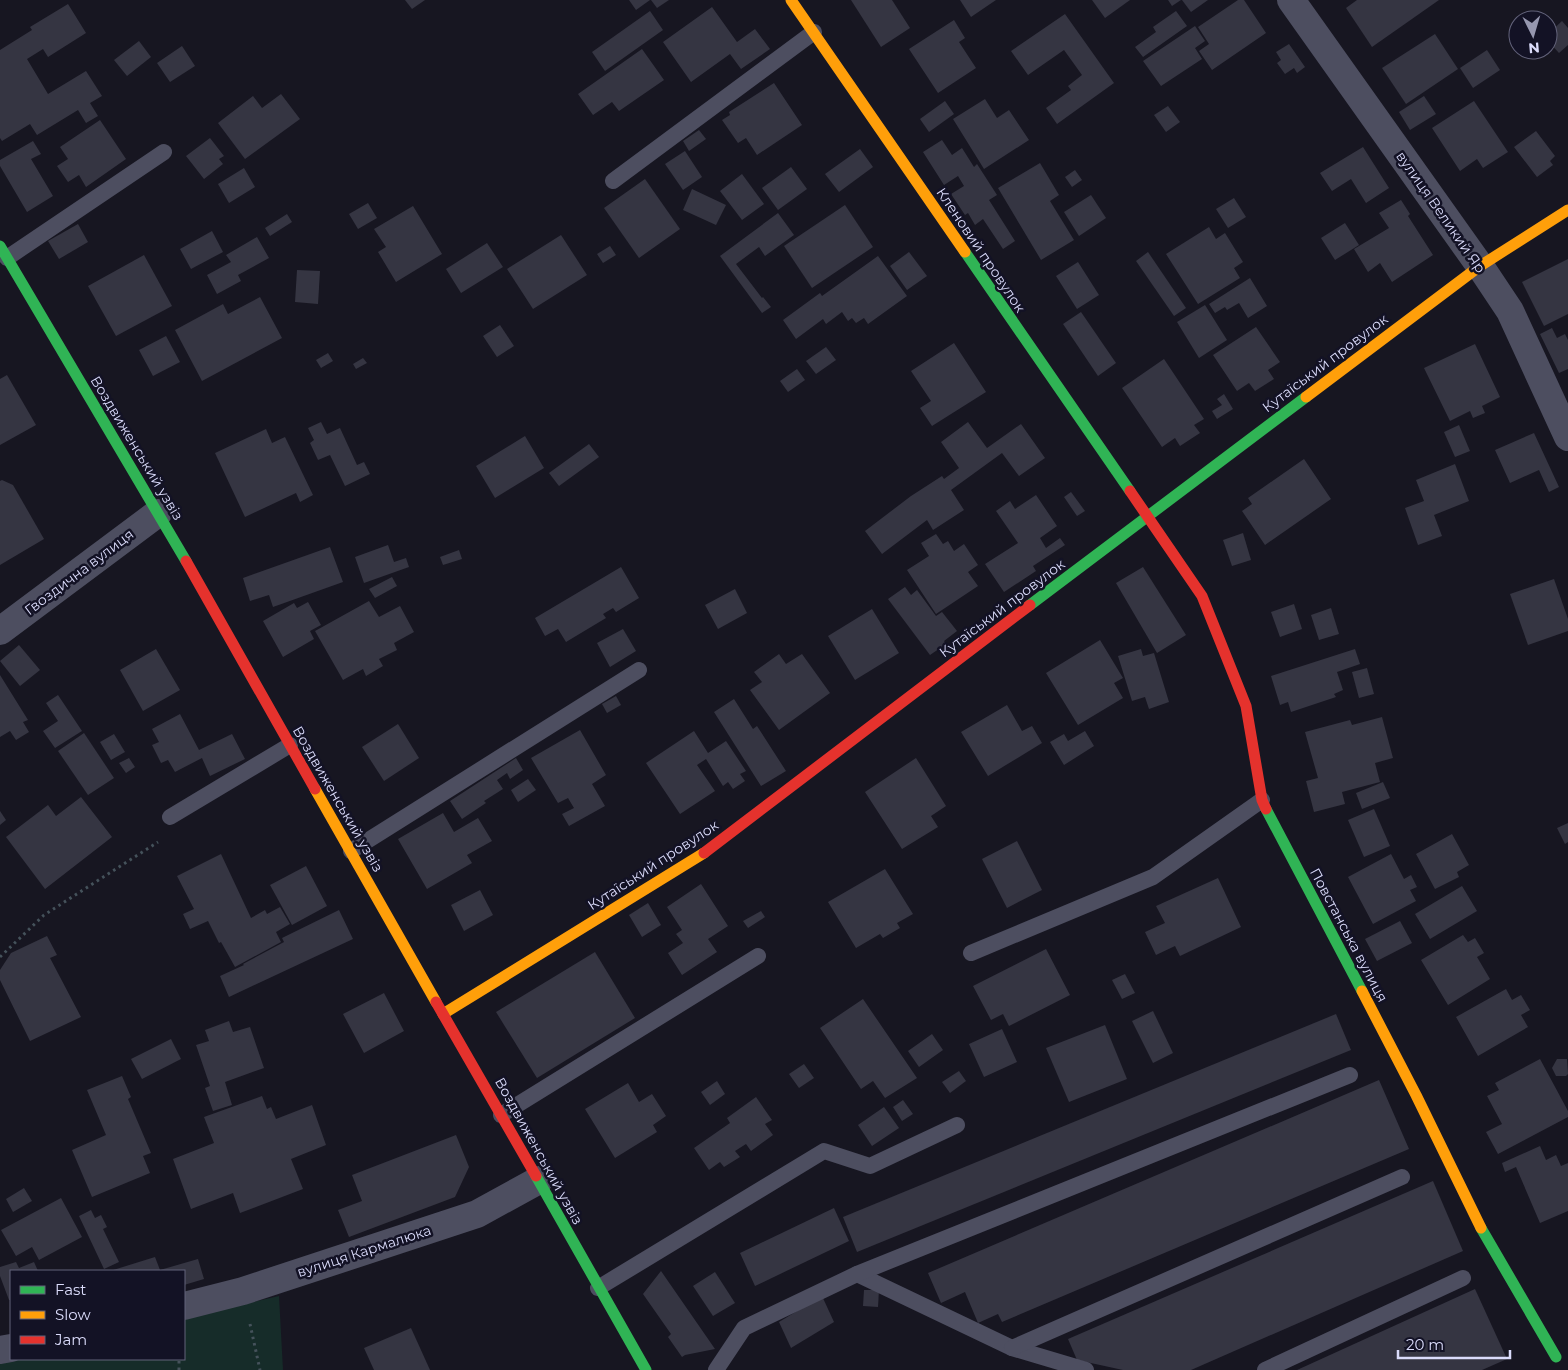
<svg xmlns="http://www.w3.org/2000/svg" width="1568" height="1370" font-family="Montserrat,sans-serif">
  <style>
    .green { fill: #162c29 }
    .building { fill: #353542 }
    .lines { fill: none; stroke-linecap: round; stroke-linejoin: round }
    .path { stroke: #45525b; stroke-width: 3; stroke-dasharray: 2.5 4; stroke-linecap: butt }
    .lane { stroke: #4d4e60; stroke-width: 16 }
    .street { stroke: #4d4e60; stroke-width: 28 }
    .fast { stroke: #30b455; stroke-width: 11 }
    .slow { stroke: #ff9f0a; stroke-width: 11 }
    .jam { stroke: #e5322d; stroke-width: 11 }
    .labels { text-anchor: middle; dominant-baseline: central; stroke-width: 5; stroke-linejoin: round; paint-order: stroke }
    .street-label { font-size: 14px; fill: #dbdcfb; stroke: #131225 }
  </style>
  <rect width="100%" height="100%" fill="#171621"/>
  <polygon class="green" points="279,1296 283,1370 0,1370 0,1361 11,1359 184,1359 184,1318"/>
  <g class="building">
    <polygon points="405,0 425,0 412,9"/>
    <polygon points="629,0 650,0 636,10"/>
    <polygon points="651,0 669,0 657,8"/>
    <polygon points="851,0 892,0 910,28 881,47"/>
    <polygon points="960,0 996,0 971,17"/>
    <polygon points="1092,0 1130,0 1105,18"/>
    <polygon points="1168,0 1181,0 1172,6"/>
    <polygon points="1182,0 1208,0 1191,12"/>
    <polygon points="1238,0 1244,0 1266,33 1212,70 1199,51 1209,44 1198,27"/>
    <polygon points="1357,0 1439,0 1372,47 1346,8"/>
    <polygon points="68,4 86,33 48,57 43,49 27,59 48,94 86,71 102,96 90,103 98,116 86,123 78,110 37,135 30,124 2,141 0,138 0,50 32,30 30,27"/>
    <polygon points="712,7 737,42 755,29 770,49 741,69 730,54 691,82 663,42"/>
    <polygon points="650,11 663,30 605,71 592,52"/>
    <polygon points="1176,11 1187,26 1143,57 1135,47 1156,32 1153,27"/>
    <polygon points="1065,14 1114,83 1057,124 1046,108 1071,90 1068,86 1082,75 1064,50 1028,75 1011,51"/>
    <polygon points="954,20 965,38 959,42 976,68 938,93 909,49"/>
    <polygon points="1562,21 1568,28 1568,45 1559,53 1548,41 1548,34"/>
    <polygon points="1195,26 1205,41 1195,48 1202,59 1161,86 1143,61"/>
    <polygon points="1435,34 1458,69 1406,104 1382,68"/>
    <polygon points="139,41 151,57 127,76 114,60"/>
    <polygon points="1289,44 1305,67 1297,73 1294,68 1285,74 1277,63 1281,60 1276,52"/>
    <polygon points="182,46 195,66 170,82 157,63"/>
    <polygon points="642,49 664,80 619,111 612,102 593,115 578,94"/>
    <polygon points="1487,50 1500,70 1473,88 1460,68"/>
    <polygon points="774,83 802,125 757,155 746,138 738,143 722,120 730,115 729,112"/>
    <polygon points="281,94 300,119 245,159 218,123 253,96 262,108"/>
    <polygon points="1424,96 1436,114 1410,130 1399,112"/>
    <polygon points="985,99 997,118 1009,110 1029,140 984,169 953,119"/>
    <polygon points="945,101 954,114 929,132 920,119"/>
    <polygon points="1474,101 1508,152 1483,168 1477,159 1460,171 1432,128"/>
    <polygon points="1168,106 1180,122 1166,132 1154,115"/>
    <polygon points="100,120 126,159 86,187 79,175 68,182 57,166 68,159 60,147"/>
    <polygon points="699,130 706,139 689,151 683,141"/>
    <polygon points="1536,131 1555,156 1550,161 1553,165 1537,177 1514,147"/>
    <polygon points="210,138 224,156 219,159 223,164 204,179 186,156"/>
    <polygon points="942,140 952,155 962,148 974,167 977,164 997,195 989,200 1015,241 1003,249 983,219 975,225 968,213 965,215 951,194 964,186 958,176 944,185 923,152"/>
    <polygon points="33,141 41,154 31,159 53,196 27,212 0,166 0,160"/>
    <polygon points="1363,147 1389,188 1366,203 1351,179 1332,191 1320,173"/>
    <polygon points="860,149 873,167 839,192 825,174"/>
    <polygon points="685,151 702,177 683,190 665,164"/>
    <polygon points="1040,163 1059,195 1050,201 1074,240 1041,260 998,188"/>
    <polygon points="791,167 807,189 778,210 762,188"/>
    <polygon points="244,168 255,187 229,203 218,184"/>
    <polygon points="1075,170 1082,180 1072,187 1065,177"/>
    <polygon points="742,174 764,204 742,220 720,191"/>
    <polygon points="645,179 680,229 639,258 604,208"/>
    <polygon points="692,189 726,205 716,225 683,210"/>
    <polygon points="1091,195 1106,218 1079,236 1064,212"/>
    <polygon points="1234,198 1246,217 1228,228 1216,209"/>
    <polygon points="1401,200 1410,214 1408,216 1433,255 1392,282 1380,263 1368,272 1354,249 1389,228 1379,213"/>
    <polygon points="368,203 377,218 358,229 349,214"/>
    <polygon points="845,205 873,247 812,288 784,246"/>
    <polygon points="413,206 442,254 396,282 378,252 386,247 374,229"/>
    <polygon points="778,213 794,235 765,256 759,247 736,264 762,298 763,297 771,307 762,313 720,256"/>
    <polygon points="287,214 292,222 270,236 265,228"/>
    <polygon points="1345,223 1359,245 1335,260 1321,238"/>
    <polygon points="78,224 88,242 59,259 48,241"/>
    <polygon points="1209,227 1216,239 1225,233 1243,262 1234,268 1240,278 1198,304 1166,254"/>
    <polygon points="212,231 223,252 191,269 180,249"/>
    <polygon points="561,235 587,275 533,309 507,269"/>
    <polygon points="257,237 269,258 238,275 241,281 217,294 207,275 231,262 226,255"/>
    <polygon points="487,243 503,267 461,293 446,269"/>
    <polygon points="610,246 616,255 603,263 597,254"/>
    <polygon points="909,252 927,276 907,290 890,266"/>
    <polygon points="1148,252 1186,308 1174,316 1136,261"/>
    <polygon points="144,255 172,306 116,336 88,286"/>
    <polygon points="878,256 907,296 868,324 864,318 856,323 852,318 848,321 842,312 826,324 823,319 796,339 783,320 820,293 822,296"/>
    <polygon points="1568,259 1568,314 1544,326 1522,282"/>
    <polygon points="1078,262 1099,295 1077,309 1056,276"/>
    <polygon points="297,270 320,271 318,304 295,302"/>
    <polygon points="1250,278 1267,306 1248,318 1239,303 1227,310 1225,307 1215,313 1209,304"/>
    <polygon points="260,297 282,338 202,381 175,330 223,304 228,314"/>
    <polygon points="1205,305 1227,340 1199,358 1177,322"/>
    <polygon points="1081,312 1116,363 1098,376 1063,324"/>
    <polygon points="500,325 514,346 497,357 483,336"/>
    <polygon points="1256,327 1280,362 1268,370 1274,379 1255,391 1249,383 1237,391 1213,355"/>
    <polygon points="1552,328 1557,338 1565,334 1568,340 1568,369 1559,373 1540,334"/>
    <polygon points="166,336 180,362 153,376 139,350"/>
    <polygon points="954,343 986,392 932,426 920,408 931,401 911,371"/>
    <polygon points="1475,344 1500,397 1482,406 1485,413 1473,418 1470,411 1450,421 1424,368"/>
    <polygon points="826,347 836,360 816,374 806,361"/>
    <polygon points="328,353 333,361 321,368 316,360"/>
    <polygon points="363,358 367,363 356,369 353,364"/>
    <polygon points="1164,359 1204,419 1194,425 1200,433 1180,446 1175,438 1162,447 1122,388"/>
    <polygon points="797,369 805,380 788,392 780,381"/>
    <polygon points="7,375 36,425 0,445 0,379"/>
    <polygon points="1224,394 1233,409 1217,419 1212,411 1222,405 1217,399"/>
    <polygon points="321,422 327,434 340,428 357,465 364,462 370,474 345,486 330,455 318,460 310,443 314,440 308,428"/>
    <polygon points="968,422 987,448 1021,424 1045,458 1019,476 1002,453 951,490 964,510 933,530 927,520 882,554 865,531 911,496 942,476 944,479 959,468 941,442"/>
    <polygon points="1459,425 1470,451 1455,457 1444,432"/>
    <polygon points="266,429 272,443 285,437 313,495 300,502 296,493 245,517 215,453"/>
    <polygon points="1534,433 1559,487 1549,492 1539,470 1510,483 1495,450"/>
    <polygon points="525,436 544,468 495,498 476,466"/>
    <polygon points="589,444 599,457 559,486 549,473"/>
    <polygon points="1304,459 1331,499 1265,545 1242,511 1252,504 1248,498"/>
    <polygon points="1455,464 1469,501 1434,515 1442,536 1418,545 1405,508 1424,501 1416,480"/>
    <polygon points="2,480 13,485 44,539 0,565 0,481"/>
    <polygon points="1071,492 1085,511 1077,516 1064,497"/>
    <polygon points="1036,495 1057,526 1040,538 1046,548 1060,538 1065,545 1033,566 1036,571 1004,592 985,564 1018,543 996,511 1010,501 1015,509"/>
    <polygon points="1243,533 1251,560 1232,566 1223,540"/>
    <polygon points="936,534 943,544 948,541 954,551 964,544 978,565 968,572 978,586 936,614 907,570 929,556 921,543"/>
    <polygon points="388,545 394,562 406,558 409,567 364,583 355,557"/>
    <polygon points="330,547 343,582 273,607 269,595 250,601 243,578"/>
    <polygon points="459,550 462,559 443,565 440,557"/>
    <polygon points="621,567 639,598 616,612 613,608 603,614 606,618 566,642 558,629 545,636 535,618"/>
    <polygon points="1143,567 1186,635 1157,653 1116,583"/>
    <polygon points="392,577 397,586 375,598 369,589"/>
    <polygon points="1554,579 1568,619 1568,631 1528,645 1510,594"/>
    <polygon points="905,587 911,595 917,590 936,616 942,612 957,631 944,641 946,644 930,655 888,599"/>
    <polygon points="735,589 747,613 718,629 705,605"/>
    <polygon points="369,601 379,617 400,606 414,632 394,643 397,650 379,659 383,666 366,676 363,669 343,680 315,631"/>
    <polygon points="308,602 321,625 310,631 314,639 283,657 263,621 294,603 297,608"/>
    <polygon points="1294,604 1302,629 1280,637 1271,612"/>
    <polygon points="1331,608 1339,634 1319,640 1311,615"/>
    <polygon points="872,609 899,653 855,680 828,636"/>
    <polygon points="623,629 636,651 610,667 597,643"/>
    <polygon points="1100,640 1123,678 1114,683 1123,698 1078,725 1046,673"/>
    <polygon points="19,645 40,670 20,686 0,661"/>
    <polygon points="156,649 180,690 143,711 120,670"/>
    <polygon points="1141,649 1143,656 1154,653 1169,702 1149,709 1145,697 1132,701 1118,656"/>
    <polygon points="1355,649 1360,664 1337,672 1343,690 1334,694 1336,697 1291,712 1288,702 1280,705 1271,676"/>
    <polygon points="779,654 786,664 802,654 830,693 779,730 750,690 762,682 754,672"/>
    <polygon points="1367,668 1374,694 1359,698 1352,672"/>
    <polygon points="0,675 28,720 23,722 29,732 16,740 10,731 0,737"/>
    <polygon points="58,695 82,731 55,748 43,731 58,721 46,703"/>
    <polygon points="616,696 621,705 607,713 602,704"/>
    <polygon points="734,699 753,729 757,726 786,771 761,786 714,712"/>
    <polygon points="1007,705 1022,731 1032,726 1042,743 988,776 961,732"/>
    <polygon points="180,714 199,750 232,734 245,759 210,776 202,758 175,772 168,760 161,763 152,745 159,742 152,729"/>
    <polygon points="1382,717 1393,758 1375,763 1380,782 1342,792 1345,804 1314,812 1306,781 1318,778 1305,732 1350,720 1352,725"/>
    <polygon points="398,724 419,758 384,781 362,747"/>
    <polygon points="580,730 606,775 592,784 605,806 569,826 562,814 574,808 568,798 558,803 531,758"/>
    <polygon points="694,731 708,753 726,741 746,771 740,774 745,781 733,789 728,782 723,786 706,759 697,765 715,791 680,814 646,763"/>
    <polygon points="1085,731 1094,746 1064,765 1050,742 1064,734 1068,741"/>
    <polygon points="84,733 114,778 88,795 58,751"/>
    <polygon points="114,734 125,752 111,760 100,742"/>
    <polygon points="129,758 135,767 126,773 119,763"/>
    <polygon points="516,758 523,770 510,779 507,773 497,780 503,789 484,801 486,803 462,819 450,801"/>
    <polygon points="916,758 946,806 931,816 938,827 902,849 865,792"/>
    <polygon points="528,779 536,790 518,802 511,790"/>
    <polygon points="1383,782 1390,798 1362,809 1356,793"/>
    <polygon points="81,797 112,837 45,889 6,837 48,805 56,816"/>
    <polygon points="1374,809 1390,846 1364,857 1348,820"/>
    <polygon points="0,811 6,820 0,825"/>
    <polygon points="443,813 454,832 478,818 492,841 467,855 472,863 427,889 398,839"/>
    <polygon points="1568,823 1568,842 1565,844 1557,828"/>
    <polygon points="1452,834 1469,865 1457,872 1459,877 1435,889 1416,854"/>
    <polygon points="1017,841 1042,890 1007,908 982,859"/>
    <polygon points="221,854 251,918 265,910 267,914 280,907 290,924 276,932 281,942 235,967 221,942 219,943 208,921 190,929 183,914 194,909 177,876"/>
    <polygon points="1391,854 1404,879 1411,875 1417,887 1410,890 1416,901 1373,924 1348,877"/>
    <polygon points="306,866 327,906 292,925 270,885"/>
    <polygon points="885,869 913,914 897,923 900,928 883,938 880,934 856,948 828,902"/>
    <polygon points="1218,878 1241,927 1180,956 1175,946 1156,955 1145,932 1165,923 1156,906"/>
    <polygon points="701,884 728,926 708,939 717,952 682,975 668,953 683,943 676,934 682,930 667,907"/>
    <polygon points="1462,886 1477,911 1430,939 1415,914"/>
    <polygon points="480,890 493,915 464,931 451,905"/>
    <polygon points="648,903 661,925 642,937 629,915"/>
    <polygon points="339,910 353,939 229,997 220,976 244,965 243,964 284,942 282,938"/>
    <polygon points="761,911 765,917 748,928 743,921"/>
    <polygon points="1400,921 1412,943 1377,961 1365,939"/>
    <polygon points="1463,935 1468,942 1475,938 1484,953 1477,957 1490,979 1448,1005 1421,960"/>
    <polygon points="47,936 57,955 50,958 81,1017 30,1041 0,980 0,970 11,953"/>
    <polygon points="1046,949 1070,995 1009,1026 1003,1014 991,1020 973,986"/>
    <polygon points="595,952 635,1018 537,1078 496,1012"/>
    <polygon points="1125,974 1135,993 1122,999 1112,980"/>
    <polygon points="1506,989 1512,1000 1521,995 1530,1010 1521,1015 1528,1027 1478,1056 1456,1017"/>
    <polygon points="384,993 404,1031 364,1053 343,1014"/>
    <polygon points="863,999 917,1078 885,1098 873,1081 861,1089 820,1028"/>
    <polygon points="1153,1011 1173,1053 1153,1063 1132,1021"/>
    <polygon points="1336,1014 1351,1050 857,1252 843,1217"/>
    <polygon points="229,1021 233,1032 250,1027 264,1068 225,1082 232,1105 213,1111 205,1088 210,1086 196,1045 209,1041 205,1030"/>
    <polygon points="1105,1025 1127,1079 1069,1102 1046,1048"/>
    <polygon points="1002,1029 1017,1062 984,1077 969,1044"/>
    <polygon points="932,1034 943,1050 919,1067 908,1051"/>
    <polygon points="171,1039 181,1059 142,1079 131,1059"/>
    <polygon points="1540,1059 1568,1111 1568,1117 1498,1154 1486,1132 1502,1124 1487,1096 1499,1090 1495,1083"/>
    <polygon points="1557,1059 1567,1059 1568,1074 1566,1076 1556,1076 1552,1068"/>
    <polygon points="804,1064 814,1078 799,1088 789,1074"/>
    <polygon points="959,1071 966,1081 950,1093 942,1082"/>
    <polygon points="122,1076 131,1097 128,1099 151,1153 143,1156 150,1173 92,1197 72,1150 106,1135 87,1090"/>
    <polygon points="1379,1080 1409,1149 1002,1322 998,1314 978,1323 965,1292 941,1303 928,1273"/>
    <polygon points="717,1081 725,1094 710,1105 701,1092"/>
    <polygon points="628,1083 639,1102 652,1094 666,1116 653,1125 657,1132 615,1158 585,1109"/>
    <polygon points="262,1096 267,1109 271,1107 276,1119 312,1105 326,1145 291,1159 303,1189 240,1213 233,1193 191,1209 173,1159 214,1143 204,1117"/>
    <polygon points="756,1097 772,1120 765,1124 773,1135 751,1151 746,1144 735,1151 740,1157 724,1167 720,1162 709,1170 694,1148 730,1123 727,1118"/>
    <polygon points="903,1100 913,1114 902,1121 893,1107"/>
    <polygon points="884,1107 899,1128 872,1146 858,1125"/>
    <polygon points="456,1135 469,1167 455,1197 349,1237 338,1210 362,1201 352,1175"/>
    <polygon points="1540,1146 1546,1160 1556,1155 1561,1166 1568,1163 1568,1211 1540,1223 1516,1167 1505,1172 1502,1163"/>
    <polygon points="1433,1181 1463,1251 1191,1370 1123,1370 1077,1360 1068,1339"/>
    <polygon points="24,1188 32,1201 13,1212 6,1199"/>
    <polygon points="61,1198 82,1237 39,1260 32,1247 16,1256 1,1230"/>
    <polygon points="834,1208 849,1241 755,1286 740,1253"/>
    <polygon points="91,1210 95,1218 101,1215 107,1227 103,1229 119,1262 104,1269 79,1216"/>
    <polygon points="155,1257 160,1270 198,1259 204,1279 184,1285 184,1271 110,1271"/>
    <polygon points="16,1262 19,1268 34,1262 38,1271 11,1271 11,1300 9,1300 0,1276 0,1267"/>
    <polygon points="661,1271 715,1349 685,1355 682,1357 668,1337 671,1334 643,1294"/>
    <polygon points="715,1272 735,1303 713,1316 693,1286"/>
    <polygon points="1475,1289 1507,1359 1482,1370 1297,1370"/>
    <polygon points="864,1290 879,1290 878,1307 863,1306"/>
    <polygon points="822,1296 834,1322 791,1348 779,1322"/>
    <polygon points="411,1328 430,1370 374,1370 364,1348"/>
  </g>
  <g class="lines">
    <g class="path">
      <polyline points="0,957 44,915 158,842"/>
      <polyline points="250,1324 260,1370"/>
      <polyline points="179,1370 179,1359"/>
    </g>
    <g class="lane">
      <polyline points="613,181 814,32"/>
      <polyline points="7,258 164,152"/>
      <polyline points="170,817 290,745"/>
      <polyline points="351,851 639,670"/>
      <polyline points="971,953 1153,877 1262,800"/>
      <polyline points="501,1115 758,956"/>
      <polyline points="857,1274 1012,1348 1086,1370"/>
      <polyline points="598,1288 824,1151 870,1166 957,1125"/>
      <polyline points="1012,1348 1402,1177"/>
      <polyline points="716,1370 744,1328 857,1274 1350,1075"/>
      <polyline points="1265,1370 1463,1278"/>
    </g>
    <g class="street">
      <polyline points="1291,0 1480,266 1510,311 1568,437"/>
      <polyline points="0,631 158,513"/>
      <polyline points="184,1306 243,1291 477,1214 539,1180"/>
      <polyline points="0,1350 11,1348"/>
    </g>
    <g class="fast">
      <polyline points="0,246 186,561"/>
      <polyline points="965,252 1130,491"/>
      <polyline points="1030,605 1306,397"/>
      <polyline points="1266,809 1362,991"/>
      <polyline points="536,1176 646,1370"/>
      <polyline points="1481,1228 1556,1357"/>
    </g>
    <g class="slow">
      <polyline points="791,0 965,252"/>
      <polyline points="1306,397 1480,266 1568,210"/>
      <polyline points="315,789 436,1002"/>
      <polyline points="1362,991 1416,1095 1481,1228"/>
      <polyline points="443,1014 704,853"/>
    </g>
    <g class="jam">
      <polyline points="1130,491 1202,596 1246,706 1262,800 1266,809"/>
      <polyline points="186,561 315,789"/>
      <polyline points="704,853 1030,605"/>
      <polyline points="436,1002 536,1176"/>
    </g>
  </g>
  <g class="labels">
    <g class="street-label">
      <text transform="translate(1441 212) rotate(55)">вулиця Великий Яр</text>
      <text transform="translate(981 250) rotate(56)">Кленовий провулок</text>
      <text transform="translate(1325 363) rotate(-37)">Кутаїський провулок</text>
      <text transform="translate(137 448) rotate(59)">Воздвиженський узвіз</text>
      <text transform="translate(79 572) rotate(-37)">Гвоздична вулиця</text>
      <text transform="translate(1002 608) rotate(-37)">Кутаїський провулок</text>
      <text transform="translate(338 799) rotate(60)">Воздвиженський узвіз</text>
      <text transform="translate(653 865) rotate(-33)">Кутаїський провулок</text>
      <text transform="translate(1349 935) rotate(62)">Повстанська вулиця</text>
      <text transform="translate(539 1151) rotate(61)">Воздвиженський узвіз</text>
      <text transform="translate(364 1251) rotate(-18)">вулиця Кармалюка</text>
    </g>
  </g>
  <rect x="10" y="1270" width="175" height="90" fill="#131225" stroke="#63637b"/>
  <rect x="20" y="1286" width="25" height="8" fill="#30b455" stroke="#63637b"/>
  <text x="55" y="1295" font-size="15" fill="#dbdcfb">Fast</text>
  <rect x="20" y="1311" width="25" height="8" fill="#ff9f0a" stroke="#63637b"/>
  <text x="55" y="1320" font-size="15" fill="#dbdcfb">Slow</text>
  <rect x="20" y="1336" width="25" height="8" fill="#e5322d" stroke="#63637b"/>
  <text x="55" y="1345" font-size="15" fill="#dbdcfb">Jam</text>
  <g transform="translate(1533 35) rotate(175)"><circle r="24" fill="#131225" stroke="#63637b"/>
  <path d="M0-4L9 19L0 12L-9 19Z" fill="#9697af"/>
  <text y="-8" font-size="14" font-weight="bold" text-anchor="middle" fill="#dbdcfb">N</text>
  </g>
  <path d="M1398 1350v8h112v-8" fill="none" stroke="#dbdcfb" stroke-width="2.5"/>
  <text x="1406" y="1350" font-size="15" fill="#dbdcfb" stroke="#131225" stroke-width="4" paint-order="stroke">20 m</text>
</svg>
